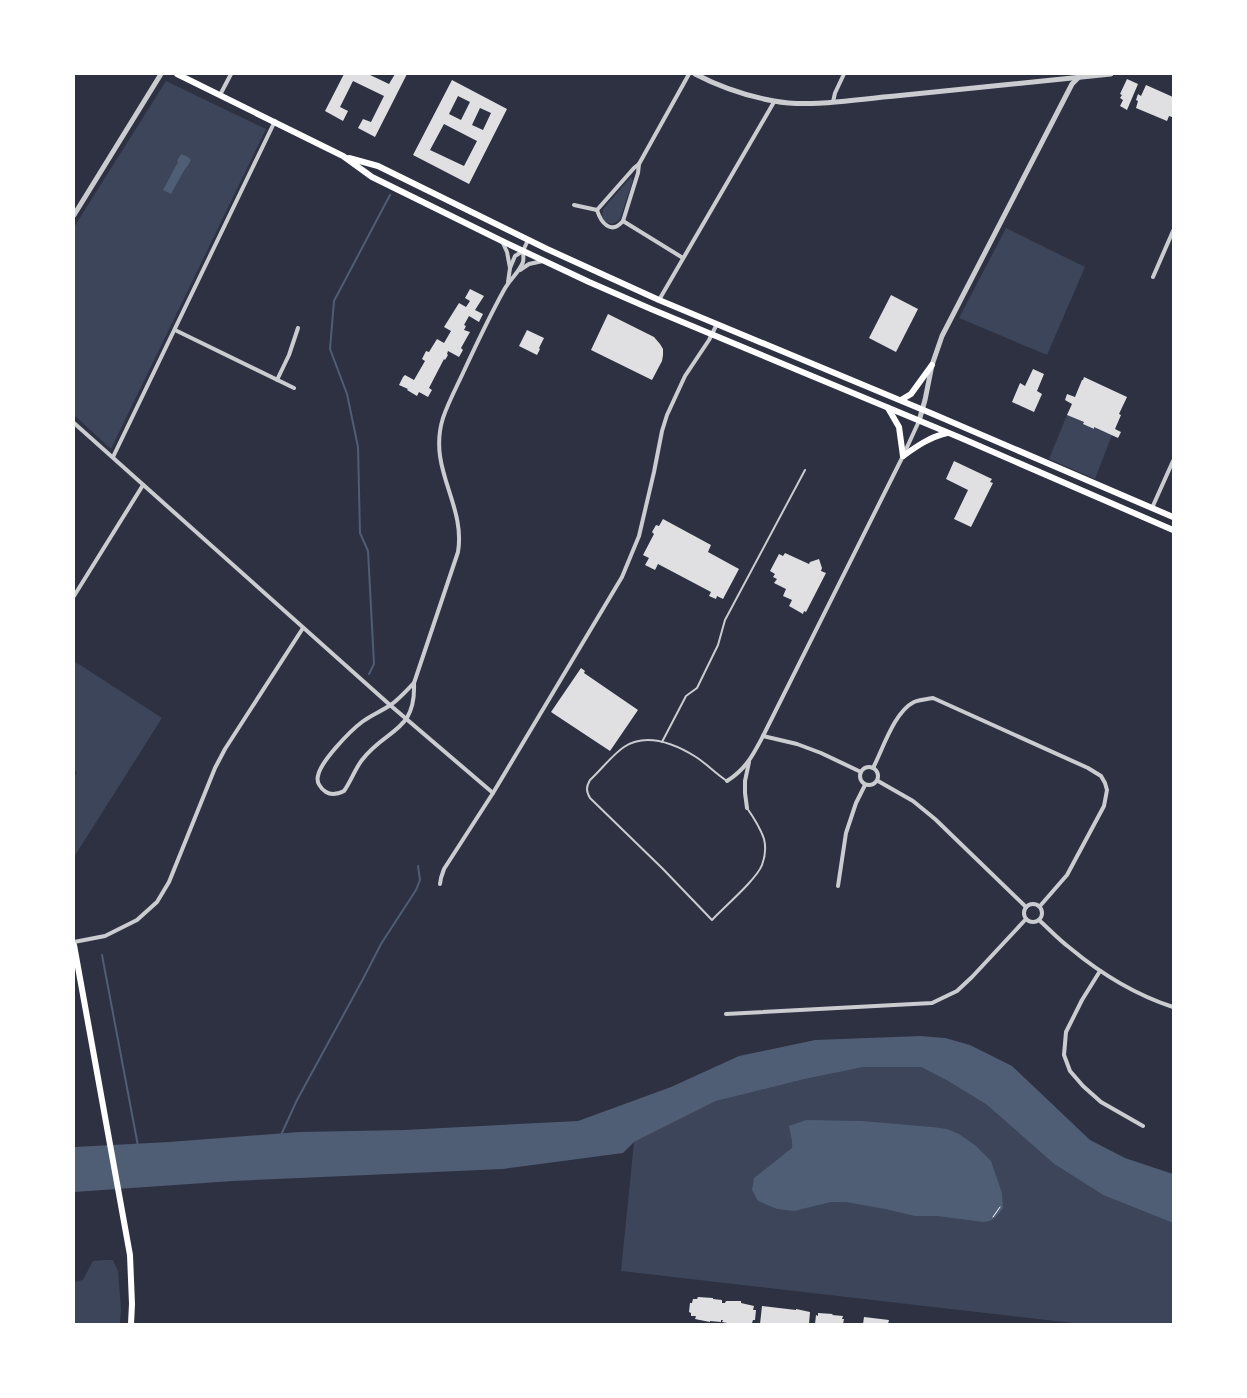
<svg xmlns="http://www.w3.org/2000/svg" width="1247" height="1398" font-family="Rubik,sans-serif">
  <style>
    .green { fill: #3c4559 }
    .water { fill: #4f5d75 }
    .lines { fill: none; stroke-linecap: round; stroke-linejoin: round }
    .stream { stroke: #4f5d75; stroke-width: 2 }
    .building { fill: #e0e0e3; fill-rule: evenodd }
    .path { stroke: #fff; stroke-width: 1 }
    .service { stroke: #caccd0; stroke-width: 2 }
    .minor { stroke: #caccd0; stroke-width: 4 }
    .tertiary { stroke: #caccd0; stroke-width: 5 }
    .primary { stroke: #fff; stroke-width: 6 }
  </style>
  <rect width="100%" height="100%" fill="#2d3142"/>
  <g class="green">
    <polygon points="166,81 266,129 111,449 74,415 74,227"/>
    <polygon points="631,177 633,180 620,219 618,221 612,224 605,222 602,218 603,209"/>
    <polygon points="1006,228 1085,267 1047,355 959,318"/>
    <polygon points="1067,415 1084,422 1083,424 1093,429 1094,427 1112,435 1095,479 1049,459"/>
    <polygon points="74,661 162,718 74,857 74,776 77,773 74,770"/>
    <polygon points="864,1067 921,1067 948,1081 987,1105 1054,1164 1103,1195 1173,1223 1173,1324 1082,1324 621,1271 634,1142 716,1101 805,1079"/>
    <polygon points="105,1260 113,1260 118,1271 121,1309 120,1324 74,1324 74,1282 83,1280 93,1261"/>
  </g>
  <g class="water">
    <polygon points="181,154 188,157 191,160 187,167 186,167 171,194 163,190 178,162 177,161"/>
    <polygon points="921,1036 945,1038 970,1045 1012,1066 1090,1140 1125,1158 1173,1174 1173,1223 1103,1195 1054,1164 987,1105 948,1081 921,1067 864,1067 805,1079 716,1101 634,1142 623,1153 503,1169 233,1181 74,1192 74,1147 169,1142 299,1132 404,1130 578,1121 671,1087 739,1056 815,1040"/>
    <path d="M806,1120L862,1121L932,1127L947,1129L959,1134L976,1146L991,1161L1002,1193L1003,1208C997,1216 994,1221 984,1222L937,1216H915L885,1209L846,1202H831L794,1211L777,1209L758,1201L752,1190L754,1178L792,1148C793,1140 790,1134 789,1126Z"/>
  </g>
  <g class="lines">
    <g class="stream">
      <polyline points="369,674 374,664 368,551 360,533 358,447 347,394 330,349 334,301 390,195"/>
      <polyline points="102,955 138,1146"/>
      <polyline points="281,1135 297,1100 363,979 381,944 416,890 420,880 418,866"/>
    </g>
  </g>
  <g class="building">
    <polygon points="344,74 368,74 389,84 395,74 407,74 375,137 358,128 363,119 371,122 384,96 353,81 340,107 348,111 343,121 325,111"/>
    <polygon points="1127,79 1138,84 1127,110 1120,106 1123,100 1120,98 1122,95 1120,94"/>
    <path d="M452,80L507,109L469,184L413,155ZM458,96L470,102L461,120L449,114ZM480,108L491,113L483,130L472,125ZM444,124L477,141L464,166L430,150Z"/>
    <polygon points="1146,85 1173,97 1173,114 1172,117 1169,116 1167,121 1136,108 1138,101 1136,100 1138,94 1141,96"/>
    <polygon points="470,289 484,296 475,310 483,314 479,322 469,316 464,325 466,326 464,330 470,332 461,348 463,350 459,357 448,351 447,354 448,355 445,360 444,359 429,388 432,390 428,397 419,392 417,396 407,390 408,389 399,385 403,377 405,375 414,380 425,361 422,359 426,351 429,352 437,339 444,343 451,331 444,327 459,303 466,307 470,301 465,298"/>
    <polygon points="891,295 918,309 896,352 869,338"/>
    <polygon points="608,314 654,337 660,344 663,349 663,355 662,361 652,380 591,350"/>
    <polygon points="527,330 544,338 539,348 540,349 537,355 519,346"/>
    <polygon points="1033,369 1044,374 1037,391 1042,394 1034,412 1012,402 1020,383 1025,386"/>
    <polygon points="1084,377 1127,397 1119,414 1121,415 1115,429 1121,432 1118,438 1094,427 1094,429 1083,424 1084,422 1067,415 1072,404 1065,400 1067,394 1075,397 1082,380 1083,380"/>
    <polygon points="954,461 992,479 990,482 993,483 971,527 954,519 968,490 946,479"/>
    <polygon points="663,519 711,545 708,552 739,569 723,599 717,596 716,599 709,596 711,592 658,564 655,570 645,565 649,558 643,555 654,534 652,532 656,525 659,526"/>
    <polygon points="785,553 809,564 810,562 819,559 822,568 821,571 826,573 806,612 804,611 803,614 789,606 792,600 783,596 786,589 774,583 777,579 773,577 775,574 770,571 779,554 783,556"/>
    <polygon points="581,668 585,671 584,673 638,710 610,751 551,712"/>
    <polygon points="698,1297 713,1298 713,1299 722,1300 722,1303 725,1303 726,1301 741,1301 741,1303 754,1306 753,1310 756,1310 755,1320 753,1320 752,1323 749,1323 748,1324 732,1324 722,1322 723,1320 721,1320 721,1322 710,1321 710,1322 695,1319 696,1316 691,1316 691,1313 689,1312 690,1303 692,1303 693,1299 697,1299"/>
    <polygon points="762,1306 796,1310 796,1309 810,1312 809,1324 760,1324"/>
    <polygon points="818,1313 833,1314 832,1315 843,1316 842,1319 844,1319 843,1324 815,1324 816,1315 818,1316"/>
    <polygon points="864,1317 889,1320 888,1324 863,1324"/>
  </g>
  <g class="lines">
    <polyline class="path" points="993,1217 1000,1207"/>
    <g class="service">
      <polyline points="662,742 686,696 697,688 718,645 725,620 805,470"/>
      <path d="M727,781C716,774 707,764 696,757C675,744 647,732 624,747C612,755 601,770 590,780C586,787 586,791 590,798L663,869L712,920C724,907 756,880 762,865C765,857 766,847 764,839C760,827 754,818 747,808"/>
    </g>
    <g class="minor">
      <polyline points="220,95 231,74"/>
      <polyline points="833,102 835,93 844,74"/>
      <polyline points="574,205 597,210"/>
      <path d="M597,210C601,223 611,235 623,221L638,173L639,164L689,74"/>
      <polyline points="597,210 634,168 639,164"/>
      <polyline points="623,221 683,258"/>
      <polyline points="502,241 507,252 510,268"/>
      <polyline points="520,270 529,264 543,261"/>
      <polyline points="1153,277 1173,231"/>
      <polyline points="508,282 510,268 515,256 523,251 528,240"/>
      <polyline points="659,300 774,102"/>
      <polyline points="175,330 294,388"/>
      <polyline points="277,380 289,355 298,328"/>
      <polyline points="74,423 390,705 493,793"/>
      <polyline points="113,457 275,121"/>
      <polyline points="1152,508 1173,461"/>
      <polyline points="74,596 143,485"/>
      <path d="M414,683L458,552C466,504 427,469 443,418C448,403 456,388 463,373C476,345 489,317 504,290C509,280 519,273 523,262C524,258 523,255 523,251"/>
      <path d="M414,683C416,733 386,728 362,760C355,769 351,781 344,791C338,794 332,796 326,792C321,789 316,782 318,776C320,762 350,731 362,722C371,715 382,711 392,704C400,698 407,690 414,683Z"/>
      <polyline points="763,736 797,744 821,753 861,772"/>
      <circle cx="869" cy="776" r="9"/>
      <path d="M873,768C883,749 894,712 914,702C919,700 927,699 933,698L1088,768L1101,776L1105,783L1107,790L1104,806L1067,875L1040,906"/>
      <path d="M727,781C746,769 753,755 763,736L903,456L919,421"/>
      <polyline points="878,781 913,801 935,819 1026,907"/>
      <polyline points="747,808 745,793 745,781 749,762"/>
      <polyline points="440,884 441,878 444,869 493,793 622,577 639,536 654,472 662,431 667,415 685,376 709,340 717,324"/>
      <polyline points="838,886 846,833 856,803 865,785"/>
      <circle cx="1033" cy="913" r="9"/>
      <path d="M1039,920C1049,929 1059,940 1070,948C1100,973 1136,995 1173,1007"/>
      <polyline points="74,942 105,936 137,920 157,902 169,882 215,768 225,749 303,628"/>
      <polyline points="1100,971 1082,1000 1066,1032 1064,1055 1070,1071 1083,1086 1101,1102 1143,1126"/>
      <polyline points="726,1014 932,1003 957,991 972,977 1026,919"/>
    </g>
    <g class="tertiary">
      <path d="M695,74C720,87 746,96 774,101C810,108 858,99 895,96C967,89 1039,81 1111,74"/>
      <polyline points="74,215 161,74"/>
      <polyline points="919,421 925,400 932,365 942,336 1072,84 1078,78"/>
    </g>
    <g class="primary">
      <polyline points="177,74 343,156 372,177 502,241 589,282 651,309 961,438 1173,530"/>
      <polyline points="349,158 378,166 547,249 659,300 933,414 1173,517"/>
      <polyline points="901,400 911,394 932,365"/>
      <polyline points="888,408 899,427 903,456"/>
      <path d="M903,456C917,446 930,437 947,433"/>
      <polyline points="74,945 130,1255 132,1304 131,1324"/>
    </g>
  </g>
  <rect width="1247" height="1398" fill="none" stroke="#ffffff" stroke-width="150"/>
</svg>
